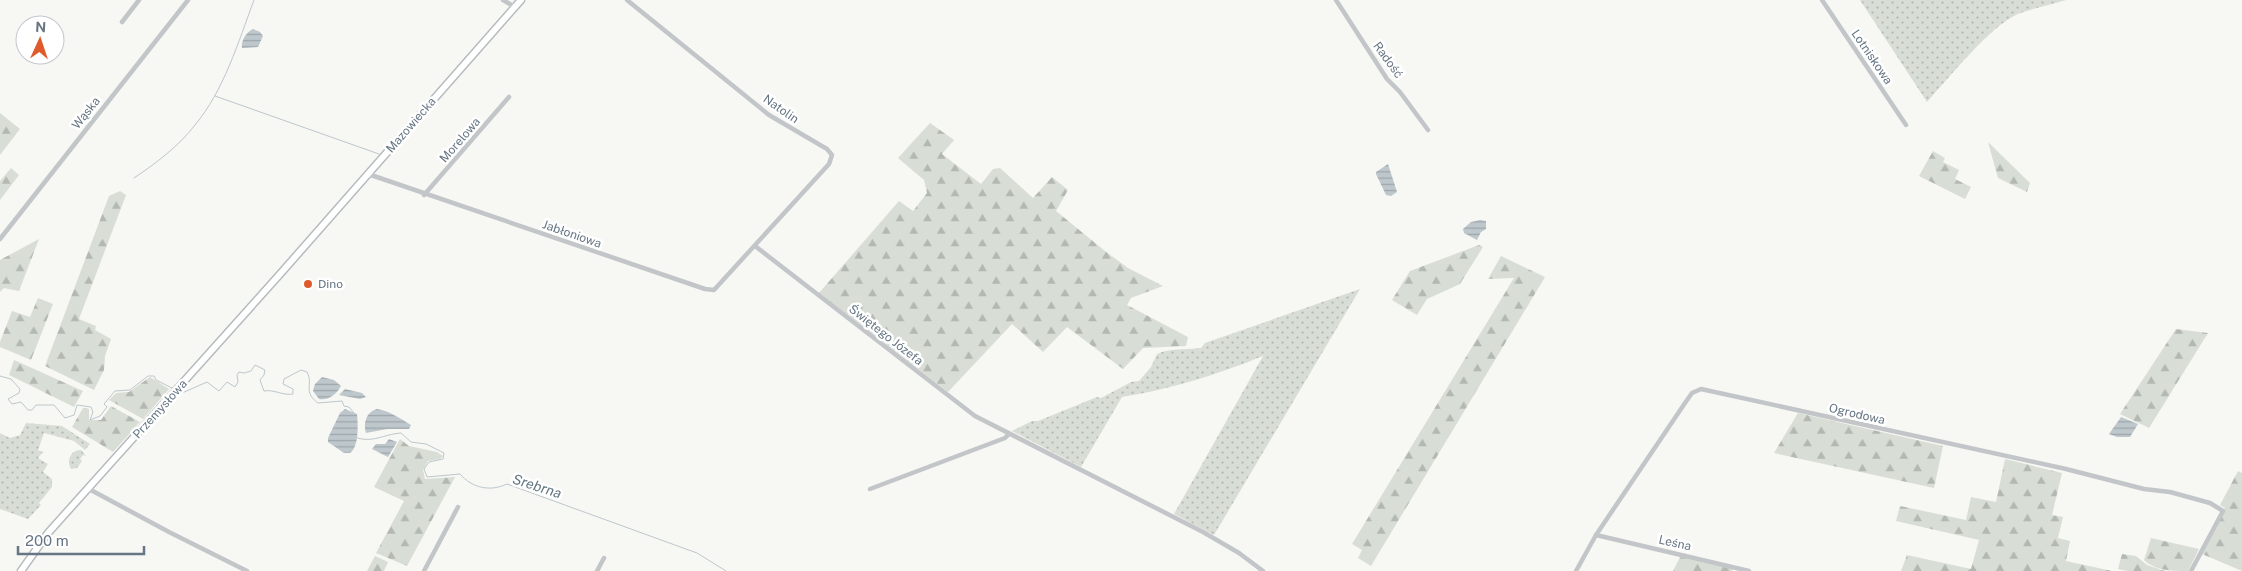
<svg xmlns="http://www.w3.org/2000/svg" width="2242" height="571" font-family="'Public Sans',sans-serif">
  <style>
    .grass { fill: url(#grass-dots) }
    .forest { fill: url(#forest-firs) }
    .water { fill: url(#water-rules) }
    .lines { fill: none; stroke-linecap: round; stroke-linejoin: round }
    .stream { stroke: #bdc7cc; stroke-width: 1 }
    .secondary-casing { stroke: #b6bbc0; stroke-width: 9 }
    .street { stroke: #c2c6c9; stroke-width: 4.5 }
    .secondary { stroke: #fff; stroke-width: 6 }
    .poi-dot { fill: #e05b2b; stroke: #fff; stroke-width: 2 }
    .labels { text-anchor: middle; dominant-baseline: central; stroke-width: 5; stroke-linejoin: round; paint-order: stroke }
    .street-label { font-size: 12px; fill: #667684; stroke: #fff }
    .poi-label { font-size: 12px; fill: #667684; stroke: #fff; text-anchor: start }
    .water-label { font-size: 14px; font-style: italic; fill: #627780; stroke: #fff }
  </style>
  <defs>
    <pattern id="grass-dots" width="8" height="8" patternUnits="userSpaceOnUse" patternTransform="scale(1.25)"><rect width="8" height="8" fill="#d8ded5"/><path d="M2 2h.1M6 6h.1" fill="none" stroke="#b3b9b2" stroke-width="1.8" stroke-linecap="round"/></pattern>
    <pattern id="forest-firs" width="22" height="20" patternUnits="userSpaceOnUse" patternTransform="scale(1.25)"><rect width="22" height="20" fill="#d8ded5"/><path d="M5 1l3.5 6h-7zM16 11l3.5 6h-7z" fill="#b3b9b2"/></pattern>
    <pattern id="water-rules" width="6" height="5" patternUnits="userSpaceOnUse" patternTransform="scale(1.25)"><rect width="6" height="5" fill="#bdc7cc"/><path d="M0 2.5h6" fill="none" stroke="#9da6ab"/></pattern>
  </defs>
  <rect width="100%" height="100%" fill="#f7f7f4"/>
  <g class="grass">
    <path d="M1860,0H2066C2050,5 2033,8 2018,14C1990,26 1948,79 1927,102Z"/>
    <path d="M1360,289L1214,535L1174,514L1263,356C1216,375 1171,389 1122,397L1081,467L1012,431L1032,421H1038L1097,397L1101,398L1131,382L1139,381L1151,367L1157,354C1170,348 1186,350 1201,348L1205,343Z"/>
    <polygon points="26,423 62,426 90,444 85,450 74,441 44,433 38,450 43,452 38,458 48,464 43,472 52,479 52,487 39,503 41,505 28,519 0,509 0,433 10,438 20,435"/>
    <path d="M81,450L86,456L83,455L80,459L82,461L77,468L71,469C66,460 71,450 81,450Z"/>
  </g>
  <g class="forest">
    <polygon points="0,113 20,129 0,155"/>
    <polygon points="930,123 954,140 942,154 981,184 993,169 1000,168 1033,198 1052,177 1068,190 1056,211 1105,251 1128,268 1163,286 1131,298 1127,305 1188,337 1186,346 1143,348 1123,369 1067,327 1043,352 1012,324 948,392 819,293 899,201 913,211 927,193 924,180 898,158"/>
    <polygon points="1988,142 2030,183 2027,192 1998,178"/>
    <polygon points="1933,151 1945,158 1943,162 1959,170 1955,179 1971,187 1965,199 1919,176"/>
    <polygon points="11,168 19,175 0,200 0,181"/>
    <polygon points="120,191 126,195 79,319 96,326 95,330 111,339 105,356 104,370 94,390 45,366 109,196"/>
    <polygon points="39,239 19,291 4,288 0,292 0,260"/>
    <polygon points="1479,245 1483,247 1460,284 1427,299 1417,315 1392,300 1410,271"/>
    <polygon points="1501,256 1545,277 1371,566 1358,558 1362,550 1352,544 1514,278 1488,279"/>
    <polygon points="38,298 53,304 31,360 0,347 0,342 12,311 30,317"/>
    <polygon points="2176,329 2208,333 2149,428 2120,414"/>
    <polygon points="14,360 83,391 74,407 9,375"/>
    <polygon points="150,377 169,389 143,419 109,400 116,393 129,392"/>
    <polygon points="111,406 140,422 113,452 72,427 83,408 89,409 89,420 101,420"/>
    <polygon points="1798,413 1943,446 1934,488 1774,453"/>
    <polygon points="400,439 409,446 437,452 443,456 440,459 428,461 423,470 425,479 455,477 407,566 376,553 404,501 374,487"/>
    <polygon points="2005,459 2062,473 2052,515 2063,517 2058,538 2070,541 2066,561 2112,571 1901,571 1907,555 1971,569 1979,540 1896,521 1900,506 1966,520 1971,497 1996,502"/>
    <polygon points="2238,471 2242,473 2242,571 2202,554 2225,508 2220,505"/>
    <path d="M2151,538L2199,549L2188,571C2173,571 2155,571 2144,560Z"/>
    <polygon points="2122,554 2136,556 2147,565 2165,571 2128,571 2118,569"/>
    <polygon points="375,556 388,562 384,571 367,571"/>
    <polygon points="1680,557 1733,569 1732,571 1673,571"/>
  </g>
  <g class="water">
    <path d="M253,29L260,32L263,36L258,47L242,48C241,41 246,32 253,29Z"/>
    <polygon points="1388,164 1397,192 1391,196 1386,195 1376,174 1376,172"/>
    <polygon points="1480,220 1486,221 1486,229 1481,232 1477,240 1464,233 1463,229 1471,222"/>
    <path d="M322,377L334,380L341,386C337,394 328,401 319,399L313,391L315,384Z"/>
    <polygon points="345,389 362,393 366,397 360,399 339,395"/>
    <path d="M345,409L357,414C358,424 359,447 350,453H344L328,442V438L340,413Z"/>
    <path d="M377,409C389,411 400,418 411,425L409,429H387L366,433C363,423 366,412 377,409Z"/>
    <polygon points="2121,417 2138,424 2130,437 2117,437 2109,434"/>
    <polygon points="389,439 397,442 388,457 372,449 376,444 385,444"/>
  </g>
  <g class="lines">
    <g class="stream">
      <polyline points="215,96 379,154"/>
      <path d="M134,178C155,164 179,146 195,125C224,90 238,43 254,0"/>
      <polyline points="0,376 11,379 20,389 19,393 8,399 12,404 21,402 28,410 32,410 36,405 54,405 65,418 74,415 77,405 91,407 93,412 90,420 100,416 107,407 104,404 115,391 130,390 148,376 154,376 156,380 174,389"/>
      <path d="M178,391L182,393L207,382L219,391L227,382L235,387L238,382L237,375L239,372L244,373L251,371L255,365L265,370L264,375L260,380L264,391C274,389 283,396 293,394V389L283,384L284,379L301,370L307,372C314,385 302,391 318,403L342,401L344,406L349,407L354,413"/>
      <path d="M355,437C372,444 384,434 401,433L411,442L426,444L444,453L443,459L429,462L424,469L427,477L460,474C472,488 490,492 507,484L697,553L726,571"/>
    </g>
    <defs>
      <polyline id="secondary" points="21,571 48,533 281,273 521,0"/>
    </defs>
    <use href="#secondary" class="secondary-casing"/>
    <g class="street">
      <polyline points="503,0 515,7"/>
      <polyline points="1336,0 1387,79 1400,92 1428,130"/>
      <polyline points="1822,0 1906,125"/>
      <polyline points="122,22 139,0"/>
      <polyline points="368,174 705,289 714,290 829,164 832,155 827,149 769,115 627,0"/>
      <polyline points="424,195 509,97"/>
      <polyline points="0,239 188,0"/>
      <polyline points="755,246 975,416 1203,532 1239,553 1263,571"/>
      <polyline points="89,489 169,532 247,571"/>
      <polyline points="870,489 1005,438 1009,434"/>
      <polyline points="1596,535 1749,571"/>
      <polyline points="424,571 458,507"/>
      <polyline points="597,571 604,558"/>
      <polyline points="1576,571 1596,535 1685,403 1692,393 1701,389 2066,469 2144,489 2170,492 2210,503 2223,511 2191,571"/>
    </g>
    <use href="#secondary" class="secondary"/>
  </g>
  <circle class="poi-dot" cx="308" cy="284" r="5"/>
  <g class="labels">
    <g class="street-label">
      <text transform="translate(1872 57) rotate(56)">Lotniskowa</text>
      <text transform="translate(1388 60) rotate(54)">Radość</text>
      <text transform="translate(781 109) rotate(35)">Natolin</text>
      <text transform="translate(86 113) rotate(-52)">Wąska</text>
      <text transform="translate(411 125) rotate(-49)">Mazowiecka</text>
      <text transform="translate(460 140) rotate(-49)">Morelowa</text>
      <text transform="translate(572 234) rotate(19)">Jabłoniowa</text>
      <text transform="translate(886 335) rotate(38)">Świętego Józefa</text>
      <text transform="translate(160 409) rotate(-48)">Przemysłowa</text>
      <text transform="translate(1857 414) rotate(13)">Ogrodowa</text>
      <text transform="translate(1675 543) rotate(13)">Leśna</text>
    </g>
    <g class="poi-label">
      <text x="318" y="284">Dino</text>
    </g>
    <g class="water-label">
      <text transform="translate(537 486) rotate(18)">Srebrna</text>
    </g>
  </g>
  <g transform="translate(40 40) rotate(3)"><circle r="24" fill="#ffffff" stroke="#c2c8ce"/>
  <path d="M0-4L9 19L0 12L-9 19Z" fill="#e05b2b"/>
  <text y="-8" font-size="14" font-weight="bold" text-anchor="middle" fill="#667684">N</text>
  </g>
  <path d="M18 546v8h126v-8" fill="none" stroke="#667684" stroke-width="2.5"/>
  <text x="25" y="546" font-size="15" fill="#667684" stroke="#ffffff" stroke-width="4" paint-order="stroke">200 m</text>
</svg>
